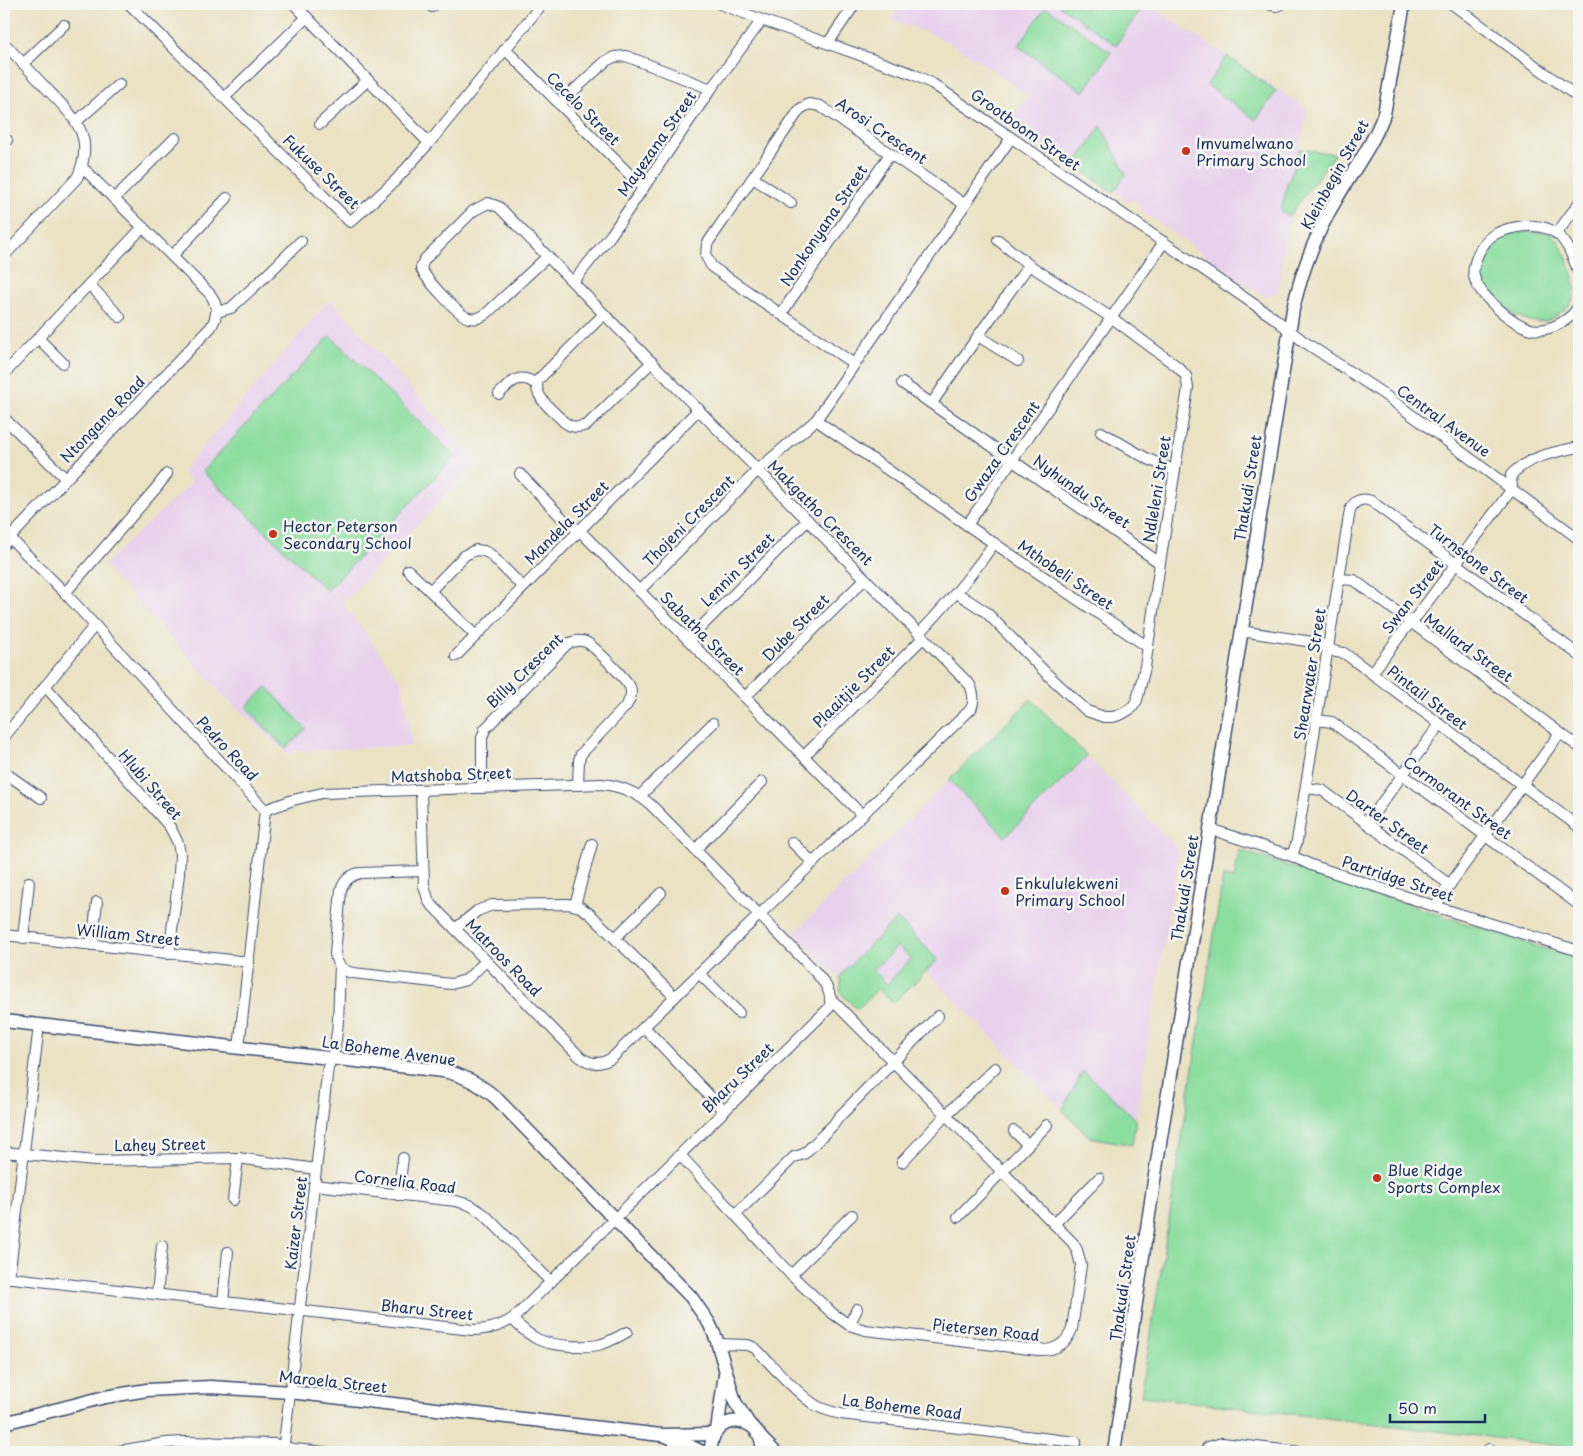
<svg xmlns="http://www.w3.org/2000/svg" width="1583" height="1456" font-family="'Playpen Sans',sans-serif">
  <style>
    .built { fill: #e9d1ed }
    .green { fill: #8bde9f; stroke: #53867e; fill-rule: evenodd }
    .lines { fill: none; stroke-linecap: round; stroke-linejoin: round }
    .minor-casing { stroke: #3a4a6d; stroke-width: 12 }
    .tertiary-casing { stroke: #3a4a6d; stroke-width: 15 }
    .minor { stroke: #fff; stroke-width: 10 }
    .tertiary { stroke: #fff; stroke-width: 12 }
    .poi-dot { fill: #c8321e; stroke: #f6f6f2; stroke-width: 2 }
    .labels { text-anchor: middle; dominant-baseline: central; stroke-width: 5; stroke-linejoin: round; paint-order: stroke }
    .street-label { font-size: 15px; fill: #1b2f5e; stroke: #f6f6f2 }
    .poi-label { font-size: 15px; fill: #1b2f5e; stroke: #f6f6f2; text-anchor: start }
  </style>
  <rect width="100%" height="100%" fill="#f6f6f2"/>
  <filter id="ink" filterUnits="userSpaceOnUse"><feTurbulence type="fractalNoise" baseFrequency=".02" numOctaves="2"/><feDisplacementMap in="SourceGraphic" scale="10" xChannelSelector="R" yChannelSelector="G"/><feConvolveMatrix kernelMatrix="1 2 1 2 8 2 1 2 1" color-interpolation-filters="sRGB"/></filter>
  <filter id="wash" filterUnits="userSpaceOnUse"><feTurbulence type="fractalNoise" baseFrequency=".0096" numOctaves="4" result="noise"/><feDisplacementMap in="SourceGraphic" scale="20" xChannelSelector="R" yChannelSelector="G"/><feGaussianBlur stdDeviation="1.12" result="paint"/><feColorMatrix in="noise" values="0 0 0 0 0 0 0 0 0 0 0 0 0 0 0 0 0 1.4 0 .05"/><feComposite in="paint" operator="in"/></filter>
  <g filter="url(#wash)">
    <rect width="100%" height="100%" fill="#ebe2c3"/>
    <g class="built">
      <polygon points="902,4 1147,4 1307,109 1300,149 1335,154 1289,216 1277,293 1264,297 1142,211 1141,205 1134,200 1127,202 1010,121 1028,95 959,48 940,38 891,19"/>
      <polygon points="330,299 477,462 343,603 402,683 412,746 294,751 288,754 223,695 103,565 192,483 182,471"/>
      <polygon points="1031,699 1179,850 1132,1145 1089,1137 926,971 893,1003 878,989 857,1010 840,992 841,980 794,933"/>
    </g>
    <g class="green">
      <polygon points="1057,4 1140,4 1143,6 1116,45"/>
      <polygon points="1046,7 1111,52 1084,92 1018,46"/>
      <polygon points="1227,56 1276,91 1256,120 1207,85"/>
      <polygon points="1101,126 1126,174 1113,193 1074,165"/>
      <polygon points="1300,149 1335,154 1289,216 1281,212 1287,185"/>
      <path d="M1540,232C1546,232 1550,232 1554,236C1562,243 1574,274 1575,285C1576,288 1575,293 1574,296C1572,304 1567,308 1560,313C1554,318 1547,322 1539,322C1520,323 1486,298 1479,280C1473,265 1486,243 1499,237C1511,231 1527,232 1540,232Z"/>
      <polygon points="330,336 455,456 327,591 202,471"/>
      <polygon points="267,687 306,729 285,749 246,707"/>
      <polygon points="1031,699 1087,756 1005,837 949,780"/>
      <polygon points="1239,850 1579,960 1579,1448 1141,1396 1223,877 1234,879"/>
      <path d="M897,918L938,960L893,1003L878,989L857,1010L840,992L841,980L839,979L845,970ZM898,946L911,959L887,984L873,970Z"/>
      <polygon points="1083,1071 1136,1119 1132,1145 1089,1137 1062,1110"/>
    </g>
  </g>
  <g filter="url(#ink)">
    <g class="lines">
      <defs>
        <g id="minor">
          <polyline points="129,4 350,222 395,181 429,143 542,4"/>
          <polyline points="294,4 429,143"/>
          <polyline points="720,4 762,20 913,74 933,84 1274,318 1303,341 1382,393 1579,539"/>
          <polyline points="1268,4 1276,6 1281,4"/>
          <polyline points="1452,4 1579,98"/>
          <polyline points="432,7 435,4"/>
          <path d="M4,43C18,58 32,73 46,88C73,116 97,136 77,178L4,256"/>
          <polyline points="828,43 855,4"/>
          <polyline points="505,49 643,188"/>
          <polyline points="23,64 64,25"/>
          <polyline points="225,97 307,17"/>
          <polyline points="559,104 606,61 614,57 626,56 711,89"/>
          <polyline points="77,121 119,84"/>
          <polyline points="320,124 368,80"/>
          <polyline points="4,144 7,140"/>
          <polyline points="753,178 791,203"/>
          <polyline points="114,199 175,138"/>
          <polyline points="1557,233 1579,203"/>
          <polyline points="998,240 1029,265"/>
          <polyline points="172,256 227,198"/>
          <path d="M1579,274C1569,244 1560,224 1525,226C1515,227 1505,229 1495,234C1487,238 1482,246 1478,254C1476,259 1472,270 1474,276C1478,295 1512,324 1531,329C1548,333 1572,320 1579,305"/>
          <polyline points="573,282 611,235 711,89 762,20"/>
          <polyline points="89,284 120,317"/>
          <polyline points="217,312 231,308 271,271 301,241"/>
          <path d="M604,314L538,380C532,397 554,411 564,422C572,428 578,428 587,425L652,362"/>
          <polyline points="781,314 890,154"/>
          <polyline points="978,336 1018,361"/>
          <polyline points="38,338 63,363"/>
          <polyline points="854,364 712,267 706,256 707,244 800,109 809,104 820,106 964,204"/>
          <polyline points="4,374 143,227"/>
          <polyline points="902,383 1013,461 1160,563"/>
          <path d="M499,394C511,382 519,372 536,384"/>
          <polyline points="932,403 978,336 1029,265 1112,318 1178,367 1186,376 1188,388 1160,563 1145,667 1137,700 1132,708 1122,714 1113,717 1104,717 1087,711 1048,675 986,612 957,593"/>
          <polyline points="4,418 66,479"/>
          <polyline points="816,420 967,525 1148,647"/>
          <polyline points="1101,432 1146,458 1175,471"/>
          <polyline points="520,474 566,522 579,530 862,815"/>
          <polyline points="967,525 1164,242"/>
          <polyline points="4,532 65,593 265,810 239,1048"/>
          <path d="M4,544L211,327C218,316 218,305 210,294L82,167"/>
          <polyline points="408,570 430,591"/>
          <polyline points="1339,579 1354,580 1579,747"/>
          <polyline points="639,591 758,470 816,420 1011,138"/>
          <polyline points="65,593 157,487 167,474"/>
          <polyline points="1241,631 1319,643 1336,652 1344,653 1579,827"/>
          <path d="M919,634C946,605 972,576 994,543"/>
          <polyline points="476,636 430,591 465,555 476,550 484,551 490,554 523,587"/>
          <polyline points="688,640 808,520"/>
          <polyline points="456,656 699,409"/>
          <path d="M1372,673L1405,629L1417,616L1512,489L1511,475C1529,456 1555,452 1579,447"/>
          <polyline points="45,686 170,827 178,843 180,854 179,874 169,954"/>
          <polyline points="745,697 865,579"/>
          <polyline points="1316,720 1332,722 1579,905"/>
          <polyline points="4,737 95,625"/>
          <polyline points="804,756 923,638"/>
          <polyline points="4,772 41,798"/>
          <path d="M482,788V738L485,729L567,644C573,641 579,639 586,642C593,645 627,680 630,687C633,694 630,700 626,706L581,754L579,760L578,785"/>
          <polyline points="1306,788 1322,790 1450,885"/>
          <path d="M421,790L424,886L429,902L580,1057C591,1065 602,1065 613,1057L971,709C975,701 974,694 970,685L604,314L499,207L488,203L473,211L424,260L421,268C425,278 459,316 469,318C477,320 482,317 487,313L548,256"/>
          <polyline points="640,796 713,723"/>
          <polyline points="1367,823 1440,724"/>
          <polyline points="1210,829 1292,856 1311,865 1437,907 1579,951"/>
          <polyline points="792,842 813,863"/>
          <polyline points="695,850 762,782"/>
          <path d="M1292,856L1297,841L1350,510C1354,501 1361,497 1371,501L1579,655"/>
          <path d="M423,871L360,873C350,875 344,881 341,890L335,953C336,964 342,971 353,973L451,984L466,980L486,961"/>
          <polyline points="575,905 592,844"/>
          <polyline points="1437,907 1440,898 1560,733"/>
          <polyline points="455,929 477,911 492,905 568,904 580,907 590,914 675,997"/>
          <polyline points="4,935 249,962"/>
          <polyline points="23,938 29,882"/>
          <polyline points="615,938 661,893"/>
          <polyline points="92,945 97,902"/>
          <polyline points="699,973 739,1013"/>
          <polyline points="644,1027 724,1111"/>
          <polyline points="1014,1131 1028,1145"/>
          <polyline points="4,1152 95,1161 238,1158 316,1169"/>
          <path d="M680,1155L791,1275L832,1313L849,1325L865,1330L1038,1350C1054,1351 1066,1345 1072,1329L1081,1265L1077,1250L1073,1243L830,998"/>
          <polyline points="902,1162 946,1115 995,1068"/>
          <polyline points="314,1185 456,1201 470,1205 485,1215 551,1282"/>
          <polyline points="398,1195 403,1158"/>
          <polyline points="233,1200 238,1158"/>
          <polyline points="736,1214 794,1157 804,1154 834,1124 838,1118 938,1016"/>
          <polyline points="958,1217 1047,1125"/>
          <polyline points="1054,1224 1099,1178"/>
          <polyline points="791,1275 852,1215"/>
          <path d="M4,1277L472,1330C490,1330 504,1326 517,1315L829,1008C835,990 818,975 806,962L651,805C636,792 621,786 602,784L322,793L293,800L265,810"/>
          <polyline points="9,1278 39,1025"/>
          <polyline points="157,1294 162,1246"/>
          <polyline points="223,1302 228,1252"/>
          <path d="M512,1319C533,1340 542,1344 571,1346C580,1346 589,1347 598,1345C608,1343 618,1337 627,1332"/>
          <polyline points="849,1325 857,1309"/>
          <path d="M718,1344L748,1345L755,1348C773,1366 794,1391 815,1405C823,1410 832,1412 841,1414L1076,1442"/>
          <polyline points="113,1452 166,1443 186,1442 275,1444 293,1449 325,1452"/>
          <polyline points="210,1452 211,1442"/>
          <path d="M283,1452L328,1067C341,1043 338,995 340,967"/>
          <polyline points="1204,1452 1208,1447 1222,1443 1300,1452"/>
          <polyline points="1488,1452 1489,1449"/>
        </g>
        <g id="tertiary">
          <path d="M4,1021L443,1071C464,1075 480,1084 496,1098L691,1297L709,1323L716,1338L735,1402L749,1424"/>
          <polyline points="4,1423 105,1397 147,1390 211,1387 290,1392 661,1435 714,1434"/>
          <polyline points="717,1430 725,1374"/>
          <polyline points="666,1436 692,1447 702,1452"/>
          <polyline points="761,1438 775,1452"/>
          <path d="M711,1452C709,1410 766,1413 762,1452"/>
          <path d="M1114,1452L1154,1181L1293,309C1302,270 1316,233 1337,198C1353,170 1373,145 1384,114L1404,4"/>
        </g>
      </defs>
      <use href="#minor" class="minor-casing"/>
      <use href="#tertiary" class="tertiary-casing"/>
      <use href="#minor" class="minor"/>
      <use href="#tertiary" class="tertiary"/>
    </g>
  </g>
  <g class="poi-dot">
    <circle cx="1186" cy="151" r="5"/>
    <circle cx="273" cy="534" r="5"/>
    <circle cx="1005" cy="891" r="5"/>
    <circle cx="1377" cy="1178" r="5"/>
  </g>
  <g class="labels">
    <g class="street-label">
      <text transform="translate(584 108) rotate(45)">Cecelo Street</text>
      <text transform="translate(1026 129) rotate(35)">Grootboom Street</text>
      <text transform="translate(882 130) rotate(34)">Arosi Crescent</text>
      <text transform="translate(656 143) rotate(-55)">Mayezana Street</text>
      <text transform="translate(322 171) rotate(44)">Fukuse Street</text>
      <text transform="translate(1334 174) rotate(-61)">Kleinbegin Street</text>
      <text transform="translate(823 225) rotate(-56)">Nonkonyana Street</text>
      <text transform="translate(102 419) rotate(-46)">Ntongana Road</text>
      <text transform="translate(1444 420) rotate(36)">Central Avenue</text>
      <text transform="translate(1001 451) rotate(-55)">Gwaza Crescent</text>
      <text transform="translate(1247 488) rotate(-81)">Thakudi Street</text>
      <text transform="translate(1156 489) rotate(-81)">Ndleleni Street</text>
      <text transform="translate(1082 491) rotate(35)">Nyhundu Street</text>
      <text transform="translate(821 512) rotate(45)">Makgatho Crescent</text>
      <text transform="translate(688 520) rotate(-45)">Thojeni Crescent</text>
      <text transform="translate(566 522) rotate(-45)">Mandela Street</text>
      <text transform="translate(1479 563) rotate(37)">Turnstone Street</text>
      <text transform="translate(737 569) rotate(-45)">Lennin Street</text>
      <text transform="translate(1066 574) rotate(34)">Mthobeli Street</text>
      <text transform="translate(1412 596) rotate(-52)">Swan Street</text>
      <text transform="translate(795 627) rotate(-45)">Dube Street</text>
      <text transform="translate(703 633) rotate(45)">Sabatha Street</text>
      <text transform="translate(1469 647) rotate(36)">Mallard Street</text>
      <text transform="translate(524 670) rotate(-44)">Billy Crescent</text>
      <text transform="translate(1309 674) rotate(-81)">Shearwater Street</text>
      <text transform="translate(853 686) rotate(-45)">Plaaitjie Street</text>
      <text transform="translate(1428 697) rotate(37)">Pintail Street</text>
      <text transform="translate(228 748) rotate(47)">Pedro Road</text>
      <text transform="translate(451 774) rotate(-2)">Matshoba Street</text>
      <text transform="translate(151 784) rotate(49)">Hlubi Street</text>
      <text transform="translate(1458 797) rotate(36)">Cormorant Street</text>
      <text transform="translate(1388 821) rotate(36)">Darter Street</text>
      <text transform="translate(1398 878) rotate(18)">Partridge Street</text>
      <text transform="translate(1184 888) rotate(-81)">Thakudi Street</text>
      <text transform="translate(128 934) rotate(6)">William Street</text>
      <text transform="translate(504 957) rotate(46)">Matroos Road</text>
      <text transform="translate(389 1050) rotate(8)">La Boheme Avenue</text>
      <text transform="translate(737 1077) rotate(-44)">Bharu Street</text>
      <text transform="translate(160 1144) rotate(-1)">Lahey Street</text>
      <text transform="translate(405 1181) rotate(7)">Cornelia Road</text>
      <text transform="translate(295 1223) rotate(-83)">Kaizer Street</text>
      <text transform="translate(1122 1288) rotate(-82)">Thakudi Street</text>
      <text transform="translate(427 1309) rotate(6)">Bharu Street</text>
      <text transform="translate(986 1329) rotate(6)">Pietersen Road</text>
      <text transform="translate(333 1381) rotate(6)">Maroela Street</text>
      <text transform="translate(902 1406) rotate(7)">La Boheme Road</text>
    </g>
    <g class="poi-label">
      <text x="1196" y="142">Imvumelwano<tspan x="1196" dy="17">Primary School</tspan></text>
      <text x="283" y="525">Hector Peterson<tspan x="283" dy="17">Secondary School</tspan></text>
      <text x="1015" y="882">Enkululekweni<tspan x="1015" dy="17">Primary School</tspan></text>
      <text x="1387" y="1169">Blue Ridge<tspan x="1387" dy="17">Sports Complex</tspan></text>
    </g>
  </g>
  <rect width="1583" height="1456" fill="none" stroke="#f6f6f2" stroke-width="20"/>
  <path d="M1390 1414v8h95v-8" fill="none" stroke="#1b2f5e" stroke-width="2.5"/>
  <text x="1398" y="1414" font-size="15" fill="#1b2f5e" stroke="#f6f6f2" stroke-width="4" paint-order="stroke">50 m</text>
</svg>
